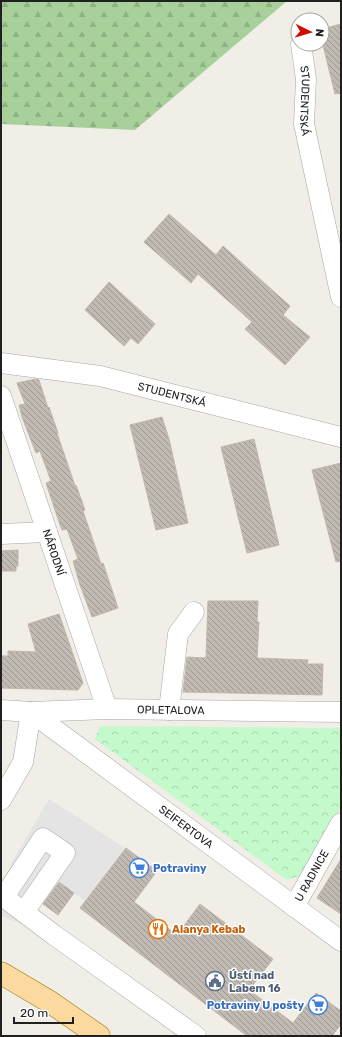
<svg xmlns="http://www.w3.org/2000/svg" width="342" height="1037" font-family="Rubik,sans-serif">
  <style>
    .forest { fill: url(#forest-firs) }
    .park { fill: url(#park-crowns) }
    .parking { fill: #e4e4e4 }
    .building { fill: url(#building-back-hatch); stroke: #c2b5a8 }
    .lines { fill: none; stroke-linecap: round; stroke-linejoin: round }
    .minor-casing { stroke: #a7a7a7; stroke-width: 21 }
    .major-casing { stroke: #9b7100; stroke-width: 23 }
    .minor { stroke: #fff; stroke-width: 20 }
    .major { stroke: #fcda9f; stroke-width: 22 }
    .labels { text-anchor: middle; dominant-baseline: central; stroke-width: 3; stroke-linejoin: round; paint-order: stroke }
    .street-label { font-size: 11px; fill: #202020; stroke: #fff }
    .shop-label { font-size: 11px; font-weight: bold; fill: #366cbe; stroke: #fff; text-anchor: start }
    .food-label { font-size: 11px; font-weight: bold; fill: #c56008; stroke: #fff; text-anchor: start }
    .service-label { font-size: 11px; font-weight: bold; fill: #4e5e75; stroke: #fff; text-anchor: start }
  </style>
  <defs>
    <pattern id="forest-firs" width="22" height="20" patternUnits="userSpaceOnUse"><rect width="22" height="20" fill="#a7d09b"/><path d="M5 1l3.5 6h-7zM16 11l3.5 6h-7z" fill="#8fb285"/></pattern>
    <pattern id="park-crowns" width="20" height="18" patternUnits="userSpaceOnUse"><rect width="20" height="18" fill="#c4facb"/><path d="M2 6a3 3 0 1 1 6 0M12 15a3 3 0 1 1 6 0" fill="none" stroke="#a8d6ae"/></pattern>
    <pattern id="building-back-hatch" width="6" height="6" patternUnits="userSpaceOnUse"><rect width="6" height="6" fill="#c1bab2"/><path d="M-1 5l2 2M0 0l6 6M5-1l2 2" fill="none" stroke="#9c9790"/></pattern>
  </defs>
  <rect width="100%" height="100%" fill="#f0eee6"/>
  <polygon class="forest" points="1,1 287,1 135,130 1,124"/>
  <polygon class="park" points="100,726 341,728 341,807 302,875 287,880 95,739"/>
  <polygon class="parking" points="49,799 125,848 85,901 58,881 26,926 1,916 1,914 11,864"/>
  <g class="building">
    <polygon points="341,24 341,93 335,94 322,41 322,29"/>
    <polygon points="169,214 216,255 223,246 290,306 283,315 310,337 285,365 245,329 252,322 198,274 191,283 144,242"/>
    <polygon points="109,282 155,324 138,344 131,338 124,346 85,310"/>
    <polygon points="36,379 39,380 48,408 49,407 58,433 57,433 75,486 76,485 85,510 83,511 101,564 103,563 118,608 92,617 80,585 73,561 78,559 67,529 62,530 58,519 46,483 51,481 40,451 36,453 22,417 19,405 25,404 17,383"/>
    <polygon points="162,417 169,439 188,523 156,530 130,425"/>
    <polygon points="254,439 279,545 247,553 221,447"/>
    <polygon points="341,463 341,561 336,562 312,470"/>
    <polygon points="18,550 18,566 16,566 16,571 1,571 1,551"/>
    <polygon points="208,601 258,601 257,622 259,622 257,658 308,660 307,664 323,664 322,695 183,692 187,657 206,658"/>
    <polygon points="59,614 83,683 78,690 1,688 1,656 8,656 8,651 36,652 28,624"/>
    <polygon points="126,848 157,871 134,902 177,935 200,904 273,959 249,990 293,1023 316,993 341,1011 341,1024 332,1036 247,1036 80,908"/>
    <polygon points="341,859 341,914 317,898"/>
    <polygon points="59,882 74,893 58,915 43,904"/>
  </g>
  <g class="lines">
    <defs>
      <g id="minor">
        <path id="s1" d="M301,44L306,79L304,124L341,297"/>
        <path id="s2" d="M1,363L100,376L341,437"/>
        <path id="s3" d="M1,396L107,709"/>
        <polyline points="1,534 47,532"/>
        <path id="s4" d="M1,710L31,712L107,709L341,712"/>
        <polyline points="169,710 178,634 194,612"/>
        <path id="s5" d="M31,712L341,941"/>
        <polyline points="1,800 23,762 31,712"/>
        <polyline points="1,895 54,935 196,1036"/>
        <polyline points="4,897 43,838 65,853 24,912"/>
        <path id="s6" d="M294,907L341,823"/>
      </g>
      <polyline id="major" points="1,973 50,1002 99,1036"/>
    </defs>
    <use href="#minor" class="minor-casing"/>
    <use href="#major" class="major-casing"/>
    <use href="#minor" class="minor"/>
    <use href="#major" class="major"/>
  </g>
  <defs>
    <symbol id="supermarket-ring" viewBox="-11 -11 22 22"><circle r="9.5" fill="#fff" stroke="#3f7fe0" stroke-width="1.5"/><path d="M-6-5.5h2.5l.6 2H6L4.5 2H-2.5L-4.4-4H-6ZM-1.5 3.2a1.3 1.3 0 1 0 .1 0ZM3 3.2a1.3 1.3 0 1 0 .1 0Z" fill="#3f7fe0"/></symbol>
    <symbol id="restaurant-ring" viewBox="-11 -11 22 22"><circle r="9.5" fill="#fff" stroke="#e8710a" stroke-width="1.5"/><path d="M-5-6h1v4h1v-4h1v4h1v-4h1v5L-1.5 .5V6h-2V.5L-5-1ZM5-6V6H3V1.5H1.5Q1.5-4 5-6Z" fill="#e8710a"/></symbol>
    <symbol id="civic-ring" viewBox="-11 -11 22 22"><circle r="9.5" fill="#fff" stroke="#5c6f8a" stroke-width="1.5"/><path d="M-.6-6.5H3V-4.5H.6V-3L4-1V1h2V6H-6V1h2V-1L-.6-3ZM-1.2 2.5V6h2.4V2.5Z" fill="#5c6f8a"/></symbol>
  </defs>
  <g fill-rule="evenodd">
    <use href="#supermarket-ring" x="128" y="857" width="22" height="22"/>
    <use href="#restaurant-ring" x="147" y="918" width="22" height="22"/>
    <use href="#civic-ring" x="204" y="970" width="22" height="22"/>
    <use href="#supermarket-ring" x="307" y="994" width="22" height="22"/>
  </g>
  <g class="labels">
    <g class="street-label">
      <text stroke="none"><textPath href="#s1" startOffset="57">STUDENTSKÁ</textPath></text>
      <text stroke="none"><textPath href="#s2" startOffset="174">STUDENTSKÁ</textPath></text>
      <text stroke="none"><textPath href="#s3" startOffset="165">NÁRODNÍ</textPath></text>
      <text stroke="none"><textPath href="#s4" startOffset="170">OPLETALOVA</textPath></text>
      <text stroke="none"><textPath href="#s5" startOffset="193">SEIFERTOVA</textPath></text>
      <text stroke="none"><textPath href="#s6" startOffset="36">U RADNICE</textPath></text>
    </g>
    <g class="shop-label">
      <text x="153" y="868">Potraviny</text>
      <text x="304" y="1005" text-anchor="end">Potraviny U pošty</text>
    </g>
    <g class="food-label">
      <text x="172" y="929">Alanya Kebab</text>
    </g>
    <g class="service-label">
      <text x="229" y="975">Ústí nad<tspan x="229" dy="13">Labem 16</tspan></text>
    </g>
  </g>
  <rect width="342" height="1037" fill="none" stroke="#202020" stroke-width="4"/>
  <g transform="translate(310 32) rotate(95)"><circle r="19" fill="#ffffff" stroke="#a6a6a6"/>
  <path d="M0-3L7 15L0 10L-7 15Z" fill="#cf0d00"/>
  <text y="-6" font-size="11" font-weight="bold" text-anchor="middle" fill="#202020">N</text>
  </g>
  <path d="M14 1017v6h59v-6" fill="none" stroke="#202020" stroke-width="2"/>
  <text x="20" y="1017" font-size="12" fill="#202020" stroke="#ffffff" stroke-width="3" paint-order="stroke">20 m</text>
</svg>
